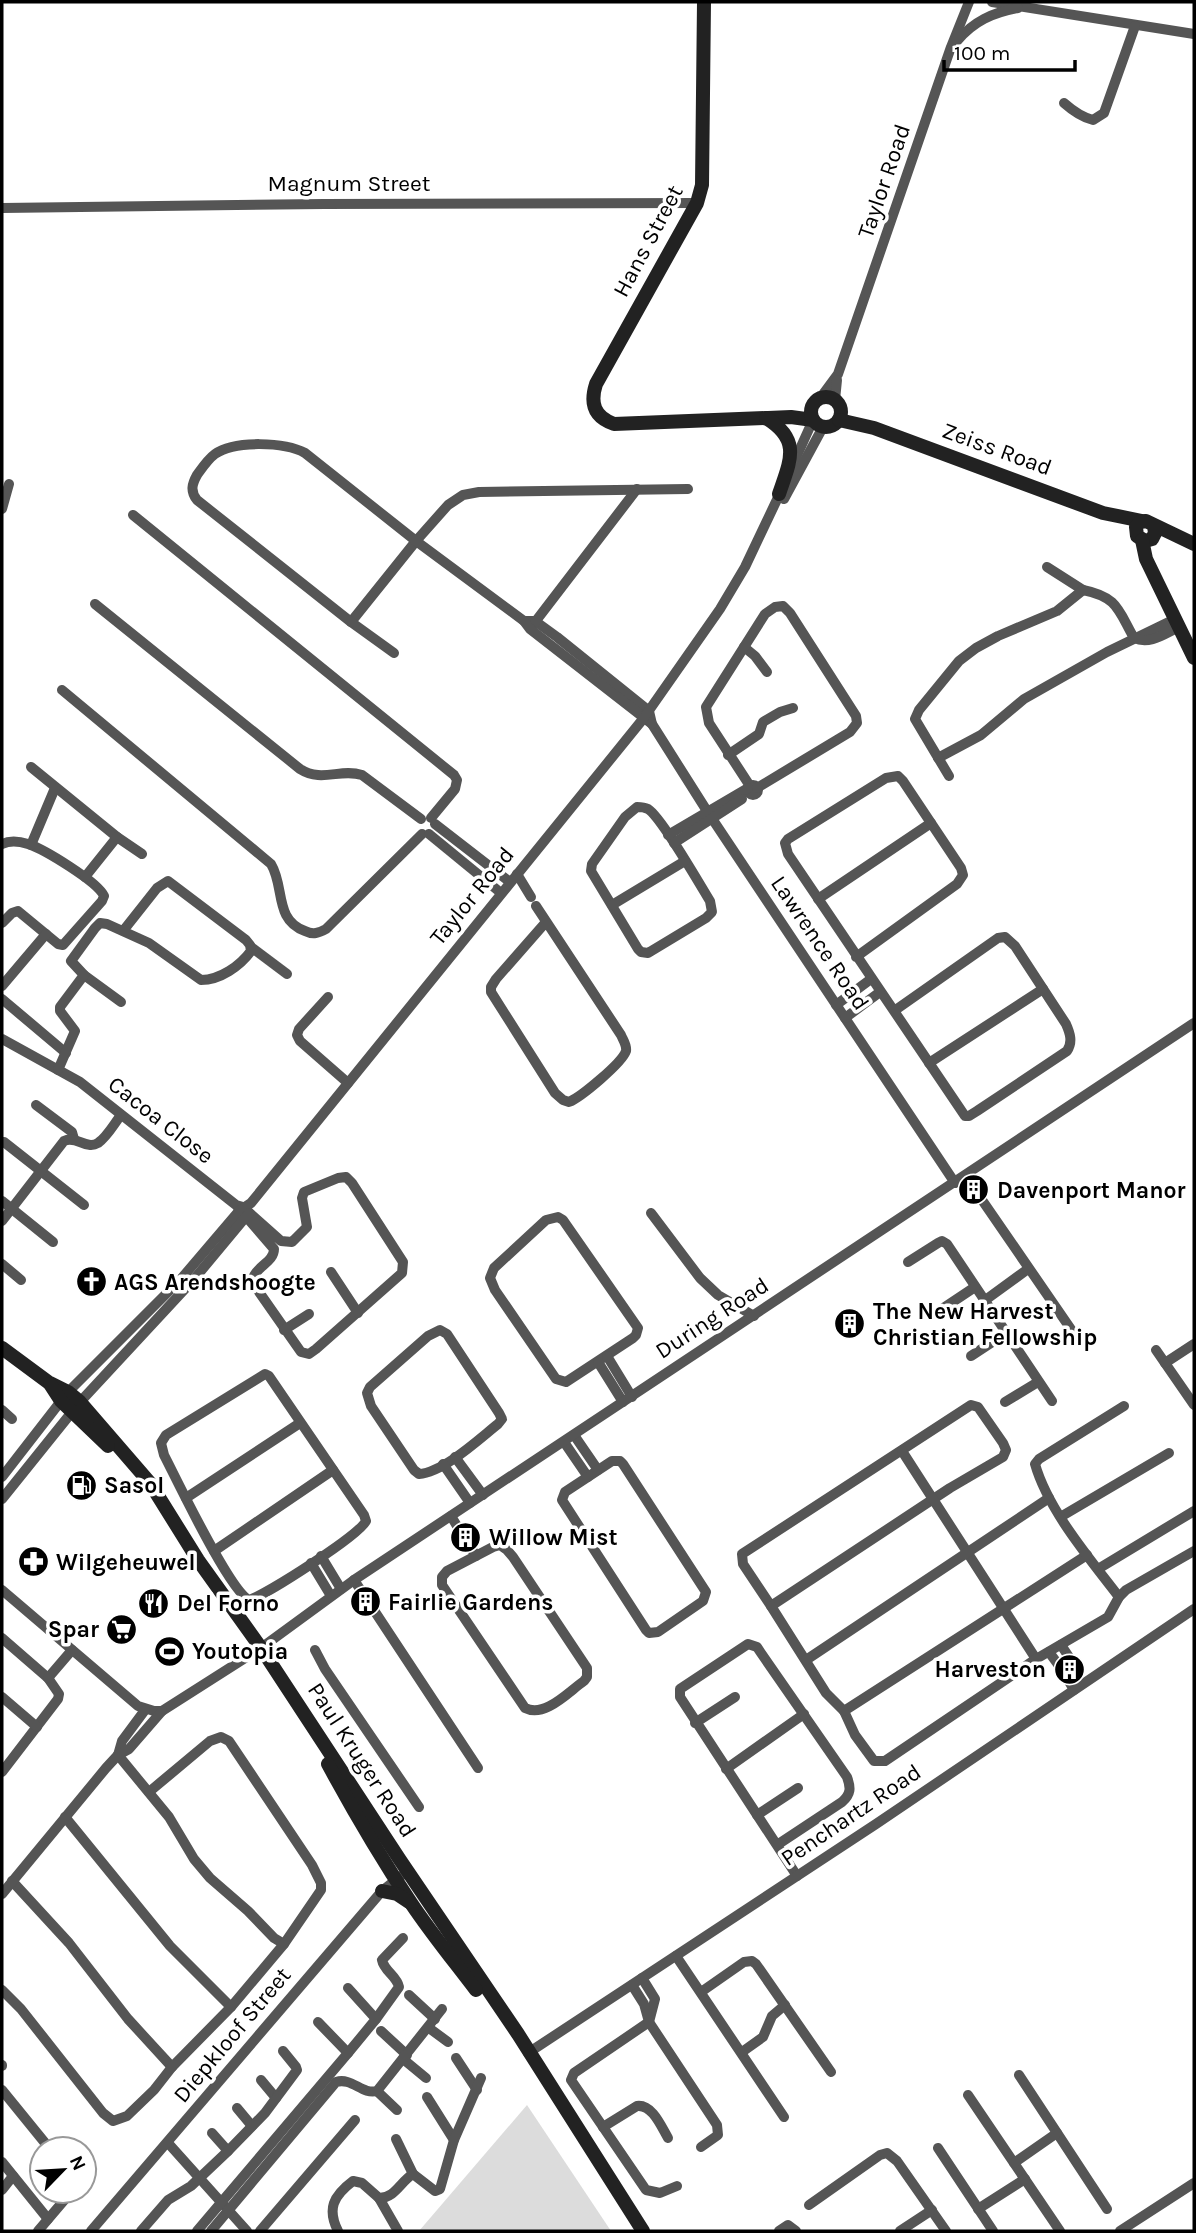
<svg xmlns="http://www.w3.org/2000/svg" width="1196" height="2233" font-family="Karla,sans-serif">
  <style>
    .green { fill: #dcdcdc }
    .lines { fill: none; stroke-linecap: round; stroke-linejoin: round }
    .street-tunnel { stroke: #d9d9d9; stroke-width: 10; stroke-dasharray: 10 5; stroke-linecap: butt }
    .street { stroke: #555; stroke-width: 10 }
    .secondary { stroke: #222; stroke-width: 14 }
    .labels { text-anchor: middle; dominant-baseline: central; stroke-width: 7; stroke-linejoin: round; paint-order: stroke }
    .street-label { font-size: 23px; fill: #000; stroke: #fff }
    .poi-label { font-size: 23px; font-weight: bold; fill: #000; stroke: #fff; text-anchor: start }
  </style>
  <rect width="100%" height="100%" fill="#fff"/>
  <polygon class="green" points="527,2105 611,2231 419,2231"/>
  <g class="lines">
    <polyline class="street-tunnel" points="1071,1660 1077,1671"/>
    <g class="street">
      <polyline points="992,2 1194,34"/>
      <path d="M957,41C974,21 992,13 1018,8"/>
      <path d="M1064,103C1073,111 1081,117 1093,120L1104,113L1135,26"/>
      <polyline points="2,208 324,204 697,203"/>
      <polyline points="821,397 838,374 951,47 969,2"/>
      <polyline points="835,400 837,380"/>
      <polyline points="790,471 813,420"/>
      <polyline points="784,499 823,427"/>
      <polyline points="2,509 9,484"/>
      <polyline points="133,515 454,775 457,780 455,789 431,818"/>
      <polyline points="1047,567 1083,590"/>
      <path d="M95,604L300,769C322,783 340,768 362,775L421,819"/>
      <polyline points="524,621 535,621 557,637 649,711 652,724 707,811 955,1183"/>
      <polyline points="351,622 416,541 448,505 463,495 479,492 688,489"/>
      <polyline points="532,626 637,489"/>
      <polyline points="744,647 755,656 767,672"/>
      <path d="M394,653L351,622L197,500C190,491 192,484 197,475C202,468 208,459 215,454C234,440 285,442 305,453L416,541L524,621L530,629L652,724"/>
      <path d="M62,690L271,864C285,887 274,920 305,931C313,935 319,933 326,929L422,834"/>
      <polyline points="728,755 759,734 763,722 780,712 793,708"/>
      <polyline points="938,758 981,735 1024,699 1107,652 1175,619"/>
      <polyline points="31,767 117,837 142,854"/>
      <path d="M949,776L915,719L919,710L959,661L976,648L998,636L1057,611L1083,590C1118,597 1118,610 1134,638C1150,645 1164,634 1179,627"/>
      <circle cx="753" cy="790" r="5"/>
      <polyline points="750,786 709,723 706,707 765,614 775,607 783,606 790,613 856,716 857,723 850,732 757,788"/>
      <path d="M637,807C641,807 644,807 648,809C661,817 699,883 710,901L712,912L706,918L648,953L641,952L638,949L591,871L592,864L625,817Z"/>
      <polyline points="435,824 510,882"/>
      <polyline points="429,834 501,893"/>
      <polyline points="668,835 748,788"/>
      <polyline points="674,843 742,799"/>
      <path d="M2,844C10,840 19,841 28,844C44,849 98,882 104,896L102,901L63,945L58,944L18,911L12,913L2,923"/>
      <polyline points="31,845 55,788"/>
      <polyline points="517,874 531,897"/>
      <polyline points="85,877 117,837"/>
      <polyline points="818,899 931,823"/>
      <polyline points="612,905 685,861"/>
      <path d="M536,906L621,1035C623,1040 627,1045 626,1051C622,1063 581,1097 569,1102L563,1100L555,1093L491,992V987L496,979L546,922"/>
      <polyline points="251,947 287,974"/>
      <path d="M856,957L957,884L963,875L961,868L903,781L898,776L886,778L788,839L785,843L788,854L965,1116H969L977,1111L1067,1051C1073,1042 1070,1033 1066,1024L1015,946L1005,937L998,938L894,1011"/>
      <polyline points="84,975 121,1002"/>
      <polyline points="2,986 46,934"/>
      <polyline points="328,997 299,1029 297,1035 300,1041 348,1083"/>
      <polyline points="2,999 66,1053"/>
      <polyline points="836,1005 871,979"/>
      <polyline points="845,1018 880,992"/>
      <path d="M2,1039L80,1082L236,1205L243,1207L281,1241L292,1242L307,1227L302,1198L304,1192L338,1178L346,1177L352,1183L403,1262L402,1273L316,1349L309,1354L301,1352L257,1289L253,1278C257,1266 274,1262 274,1249L236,1205"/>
      <polyline points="929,1063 1043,989"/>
      <path d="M58,1070L75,1031L60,1011V1007L84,975L71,961L95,928L100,923L107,924L149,943L201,980C220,980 240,966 251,951L250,945L246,940L168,881L157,888L123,931"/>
      <polyline points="36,1105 72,1132 74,1139"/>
      <polyline points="4,1142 84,1205"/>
      <polyline points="969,1174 980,1190 982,1200 1077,1338"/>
      <polyline points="961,1179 973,1196 982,1200"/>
      <polyline points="2,1201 53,1242"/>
      <polyline points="651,1213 700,1278 718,1295 754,1316"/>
      <polygon points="558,1217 563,1220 638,1328 636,1335 633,1338 566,1382 556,1379 495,1290 490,1278 494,1268 546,1220"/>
      <path d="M2,1221L64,1141C76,1135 86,1150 98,1143C107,1137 114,1124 121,1115"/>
      <polyline points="908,1262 938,1243 942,1241 947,1244 1052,1401"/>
      <polyline points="2,1264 21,1280"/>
      <polyline points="331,1272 358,1313"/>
      <polyline points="984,1301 1028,1269"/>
      <polyline points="942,1309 975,1287"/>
      <polyline points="284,1330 309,1314"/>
      <path d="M440,1330L447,1334L499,1413L502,1419L498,1424C479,1439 444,1472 419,1474L414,1470L371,1406L367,1393L370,1387L428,1336Z"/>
      <polyline points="1156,1350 1194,1405"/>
      <polyline points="607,1356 632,1397"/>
      <polyline points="971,1356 1006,1333"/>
      <polyline points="598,1362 623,1402"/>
      <polyline points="1165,1363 1194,1344"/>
      <path d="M265,1374L269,1376L364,1515L366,1521C358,1536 266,1595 249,1600C229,1590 177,1480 164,1455L161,1443L166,1435Z"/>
      <polyline points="1005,1402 1038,1382"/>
      <polygon points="971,1405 978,1407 1003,1443 1006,1450 1003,1457 950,1488 771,1606 743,1564 742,1554"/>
      <polyline points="2,1410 12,1419"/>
      <polyline points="574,1435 598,1470"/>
      <polyline points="564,1442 588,1477"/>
      <polyline points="902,1451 1036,1659"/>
      <polyline points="455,1457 483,1495"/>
      <polygon points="612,1461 620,1461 623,1464 706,1592 703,1601 658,1632 649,1633 646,1630 562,1500 565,1492"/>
      <polyline points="443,1464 470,1503"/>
      <polyline points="2,1477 68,1392 181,1279 239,1211 251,1203 643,719 720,609 745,567 782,489"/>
      <polyline points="186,1498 300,1423"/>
      <polyline points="2,1499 80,1402 195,1278 249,1213"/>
      <polyline points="451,1516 463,1536"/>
      <polyline points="1062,1516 1169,1453"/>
      <polyline points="466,1540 476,1556"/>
      <path d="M500,1545L507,1550L513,1557L587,1668V1677L584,1681C568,1692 545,1718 525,1708L442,1585V1577L447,1571L493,1547Z"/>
      <polyline points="214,1551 333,1470"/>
      <polyline points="1087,1555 844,1711 855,1735 874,1761 885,1761 1036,1659 1108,1617 1119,1597 1126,1590 1194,1551"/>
      <polyline points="321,1556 341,1589"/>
      <polyline points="311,1563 331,1596"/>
      <polyline points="1098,1569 1194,1511"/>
      <polyline points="354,1580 478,1768"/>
      <polyline points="2,1590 138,1706 154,1711 162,1711 261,1648 354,1580 1194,1023"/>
      <path d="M1119,1597C1090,1559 1048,1510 1035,1464L1039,1459L1124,1406"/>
      <polyline points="771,1606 826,1693 844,1711"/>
      <polyline points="2,1638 48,1678 59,1694 58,1699 2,1772"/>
      <polyline points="1061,1645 1071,1660"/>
      <polyline points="315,1650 325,1669 419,1807"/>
      <polyline points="1049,1652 1060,1667"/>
      <polyline points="806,1660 1049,1498"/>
      <polyline points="48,1678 72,1650"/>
      <polyline points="1067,1678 1074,1690"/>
      <polyline points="2,1697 37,1727"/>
      <polyline points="695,1723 735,1697"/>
      <polyline points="118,1755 169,1817 194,1859 210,1878 248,1911 274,1938 284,1944"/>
      <polyline points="118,1755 122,1741 145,1710"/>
      <polyline points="726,1769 804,1714"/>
      <polyline points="757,1815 798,1788"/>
      <polyline points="65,1817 170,1946 231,2007"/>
      <path d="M777,1845L842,1802C851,1794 851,1788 847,1777L761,1653L757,1647L748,1644L680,1689V1697L797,1876"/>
      <polyline points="12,1881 69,1943 128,2019 172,2067"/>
      <polyline points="2,1894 106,1768 118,1755 129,1749 162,1711"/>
      <polyline points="676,1956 784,2117"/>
      <polyline points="642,1978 655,1999 649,2022 574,2073 571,2080 646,2190 660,2193 677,2186"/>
      <polyline points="632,1985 644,2004 649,2022 717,2125 718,2135 701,2147"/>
      <polyline points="2,1990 21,2009 103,2113 113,2121 127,2116 154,2090 172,2067 231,2007 284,1944 321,1890 321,1883 312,1865 229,1741 221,1737 210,1741 149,1792"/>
      <polyline points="701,1992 744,1962 752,1961 756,1964 831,2072"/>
      <polyline points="409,1995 435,2019"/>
      <path d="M376,2019L399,1987C397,1976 384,1971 382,1960L403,1938"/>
      <polyline points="429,2028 448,2042"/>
      <polyline points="381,2031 407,2055"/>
      <polyline points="742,2052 763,2037 772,2016 785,2005"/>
      <polyline points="348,2053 376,2019 348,1988"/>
      <polyline points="528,2053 876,1824 1194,1609"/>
      <polyline points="456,2058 477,2090"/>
      <polyline points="403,2059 426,2078"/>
      <polyline points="2,2066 2,2065"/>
      <polyline points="1019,2075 1107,2209"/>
      <polyline points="261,2080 276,2098"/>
      <polyline points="2,2090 50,2149"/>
      <polyline points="377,2091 397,2110"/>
      <polyline points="968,2095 1060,2231"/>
      <polyline points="427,2097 454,2140"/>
      <polyline points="237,2108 252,2126"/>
      <path d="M603,2127L637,2106C652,2104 661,2126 668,2138"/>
      <polyline points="212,2133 228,2151"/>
      <polyline points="396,2139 413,2174"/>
      <polyline points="168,2143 247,2231"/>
      <polyline points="938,2148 993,2231"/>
      <polyline points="2,2162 48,2219"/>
      <polyline points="1014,2163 1057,2133"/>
      <polyline points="2,2190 13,2176"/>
      <polyline points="379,2198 398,2231"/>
      <polyline points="809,2205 880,2155 887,2153 897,2161 946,2231"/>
      <polyline points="978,2209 1025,2179"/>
      <polyline points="38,2231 72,2191"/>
      <polyline points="91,2231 382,1891 401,1876"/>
      <polyline points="141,2231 168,2200 191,2186 228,2151 265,2113 297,2070 296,2067 283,2051"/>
      <polyline points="197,2231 348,2053 318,2022"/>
      <path d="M211,2231L336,2082C352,2077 362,2095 377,2091L442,2009"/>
      <polyline points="260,2231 355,2120"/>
      <path d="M338,2231C327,2209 333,2196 353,2181L362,2183L379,2198C395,2198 400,2182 413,2174L435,2191L440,2189L454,2140L481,2078"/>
      <polyline points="779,2231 788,2225 796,2231"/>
      <polyline points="900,2231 932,2210"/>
      <polyline points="1120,2231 1194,2183"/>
    </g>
    <g class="secondary">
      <path d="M704,2L702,185L697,203L596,384C590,403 594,417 614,424L791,417L813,420"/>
      <circle cx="826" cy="412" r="15"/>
      <path d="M766,418C802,440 790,461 779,494"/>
      <polyline points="839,420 874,428 1103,513 1142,521"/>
      <polyline points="1154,526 1155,533 1152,539 1145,541 1137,536 1136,527 1140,522 1146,521 1194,544"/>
      <polyline points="1142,540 1146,559 1194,658"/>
      <polyline points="2,1348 48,1382 68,1392 80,1402 150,1483 198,1560 261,1648 400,1860 518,2034 643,2231"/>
      <polyline points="50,1384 61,1401 108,1446"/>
      <path d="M328,1764C354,1812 381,1858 411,1903C431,1933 454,1961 476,1990"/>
      <polyline points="382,1891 397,1894 409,1902"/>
    </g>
  </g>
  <defs>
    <symbol id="building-disc" viewBox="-11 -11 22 22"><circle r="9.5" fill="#000" stroke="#fff"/><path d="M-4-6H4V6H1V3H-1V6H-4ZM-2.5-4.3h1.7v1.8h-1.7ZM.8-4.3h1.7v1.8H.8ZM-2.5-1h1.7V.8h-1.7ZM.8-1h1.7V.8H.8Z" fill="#fff"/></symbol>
    <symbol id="church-disc" viewBox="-11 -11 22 22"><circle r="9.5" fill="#000" stroke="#fff"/><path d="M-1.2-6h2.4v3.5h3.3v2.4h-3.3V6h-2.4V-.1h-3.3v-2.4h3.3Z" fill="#fff"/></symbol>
    <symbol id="fuel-disc" viewBox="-11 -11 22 22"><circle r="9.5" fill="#000" stroke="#fff"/><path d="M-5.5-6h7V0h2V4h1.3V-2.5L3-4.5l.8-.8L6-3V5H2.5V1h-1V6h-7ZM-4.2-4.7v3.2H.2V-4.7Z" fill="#fff"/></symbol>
    <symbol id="pharmacy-disc" viewBox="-11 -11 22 22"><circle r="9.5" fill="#000" stroke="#fff"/><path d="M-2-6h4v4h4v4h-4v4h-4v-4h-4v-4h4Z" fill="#fff"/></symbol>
    <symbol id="restaurant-disc" viewBox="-11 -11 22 22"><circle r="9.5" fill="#000" stroke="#fff"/><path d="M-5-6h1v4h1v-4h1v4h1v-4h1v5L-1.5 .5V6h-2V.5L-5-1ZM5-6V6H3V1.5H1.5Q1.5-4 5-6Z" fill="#fff"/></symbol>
    <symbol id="supermarket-disc" viewBox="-11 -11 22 22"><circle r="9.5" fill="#000" stroke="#fff"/><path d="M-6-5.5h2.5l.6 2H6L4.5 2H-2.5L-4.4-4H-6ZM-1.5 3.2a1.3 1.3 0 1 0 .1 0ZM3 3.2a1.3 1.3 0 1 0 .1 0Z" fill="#fff"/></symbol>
    <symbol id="stadium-disc" viewBox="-11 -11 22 22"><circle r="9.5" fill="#000" stroke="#fff"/><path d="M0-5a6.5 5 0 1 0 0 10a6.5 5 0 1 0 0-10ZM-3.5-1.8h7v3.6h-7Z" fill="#fff"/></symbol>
  </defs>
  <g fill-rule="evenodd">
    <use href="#building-disc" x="956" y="1172" width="35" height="35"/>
    <use href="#church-disc" x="74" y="1264" width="35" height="35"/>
    <use href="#building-disc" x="832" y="1306" width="35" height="35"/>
    <use href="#fuel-disc" x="64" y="1468" width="35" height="35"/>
    <use href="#building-disc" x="448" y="1520" width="35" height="35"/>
    <use href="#pharmacy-disc" x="16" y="1544" width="35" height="35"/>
    <use href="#building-disc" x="348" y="1584" width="35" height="35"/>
    <use href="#restaurant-disc" x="136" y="1586" width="35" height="35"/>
    <use href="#supermarket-disc" x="104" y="1612" width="35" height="35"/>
    <use href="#stadium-disc" x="152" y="1634" width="35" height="35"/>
    <use href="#building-disc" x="1052" y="1652" width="35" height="35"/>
  </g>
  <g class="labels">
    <g class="street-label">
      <text transform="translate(884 181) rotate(-71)">Taylor Road</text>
      <text x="349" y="183">Magnum Street</text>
      <text transform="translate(648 241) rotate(-62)">Hans Street</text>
      <text transform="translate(997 449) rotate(20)">Zeiss Road</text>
      <text transform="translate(472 896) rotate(-51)">Taylor Road</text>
      <text transform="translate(820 943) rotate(56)">Lawrence Road</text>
      <text transform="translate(161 1120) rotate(38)">Cacoa Close</text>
      <text transform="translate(712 1318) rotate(-33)">During Road</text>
      <text transform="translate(362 1760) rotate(57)">Paul Kruger Road</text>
      <text transform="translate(851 1815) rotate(-34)">Penchartz Road</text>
      <text transform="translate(232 2035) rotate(-50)">Diepkloof Street</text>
    </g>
    <g class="poi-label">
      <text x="997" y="1190">Davenport Manor</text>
      <text x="114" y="1282">AGS Arendshoogte</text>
      <text x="873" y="1311">The New Harvest<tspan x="873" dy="26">Christian Fellowship</tspan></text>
      <text x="104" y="1485">Sasol</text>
      <text x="489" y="1537">Willow Mist</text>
      <text x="56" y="1562">Wilgeheuwel</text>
      <text x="388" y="1602">Fairlie Gardens</text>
      <text x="177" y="1603">Del Forno</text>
      <text x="99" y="1629" text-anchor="end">Spar</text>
      <text x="192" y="1651">Youtopia</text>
      <text x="1046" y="1669" text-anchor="end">Harveston</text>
    </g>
  </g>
  <rect width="1196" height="2233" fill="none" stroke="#000000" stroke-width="7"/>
  <g transform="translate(63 2170) rotate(65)"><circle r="33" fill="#ffffff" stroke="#999999" stroke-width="2"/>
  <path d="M0-5L12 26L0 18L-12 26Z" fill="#000000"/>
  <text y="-10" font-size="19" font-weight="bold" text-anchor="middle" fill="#000000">N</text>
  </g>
  <path d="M944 60v10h131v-10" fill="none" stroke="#000000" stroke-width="3.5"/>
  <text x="954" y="60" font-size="21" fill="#000000" stroke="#ffffff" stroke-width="5" paint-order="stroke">100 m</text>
</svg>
